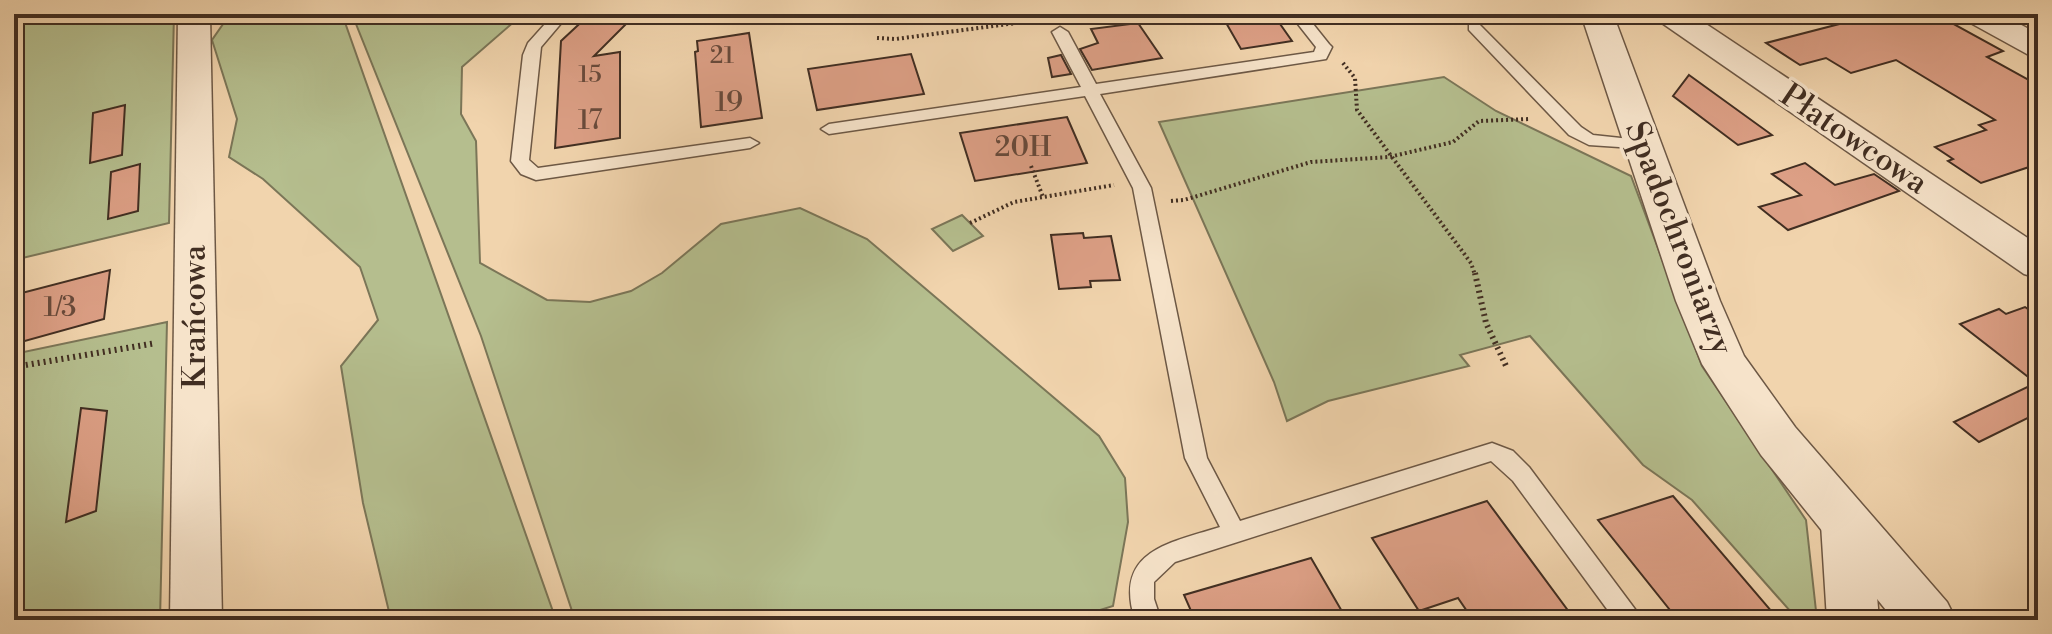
<svg xmlns="http://www.w3.org/2000/svg" width="2052" height="634" font-family="'Libre Bodoni',serif">
  <style>
    .green { fill: #b5be8e; stroke: #7b7658; stroke-width: 2 }
    .building { fill: #dc9f85; stroke: #412e22; stroke-width: 2 }
    .lines { fill: none; stroke-linecap: round; stroke-linejoin: round }
    .service-casing { stroke: #6d5845; stroke-width: 3 }
    .minor-casing { stroke: #6d5845; stroke-width: 3 }
    .tertiary-casing { stroke: #6d5845; stroke-width: 3 }
    .path-far1 { stroke: #412e22; stroke-width: 4; stroke-dasharray: 2 3; stroke-linecap: butt }
    .path { stroke: #412e22; stroke-width: 6; stroke-dasharray: 2 4; stroke-linecap: butt }
    .service { fill: #f6e3ca; fill-rule: evenodd }
    .minor { fill: #f6e3ca; fill-rule: evenodd }
    .tertiary { fill: #f6e3ca; fill-rule: evenodd }
    .labels { text-anchor: middle; dominant-baseline: central; stroke-width: 7; stroke-linejoin: round; paint-order: stroke }
    .far-number-label { font-size: 24px; fill: #684a3b }
    .number-label { font-size: 28px; fill: #684a3b }
    .street-label { font-size: 32px; fill: #412e22; stroke: #f6e3ca }
  </style>
  <rect width="100%" height="100%" fill="#f1d4ad"/>
  <filter id="stains"><feTurbulence type="fractalNoise" baseFrequency=".0025" numOctaves="4"/><feColorMatrix values="0 0 0 0 .2 0 0 0 0 .09 0 0 0 0 .02 0 0 0 .5 -.17"/></filter>
  <radialGradient id="worn" r=".72"><stop offset=".6" stop-color="#630" stop-opacity="0"/><stop offset="1" stop-color="#630" stop-opacity=".3"/></radialGradient>
  <g class="green">
    <polygon points="14,14 174,14 169,223 14,260"/>
    <polygon points="230,14 342,14 556,620 391,620 363,503 341,366 378,320 360,267 263,179 229,157 237,119 212,40"/>
    <polygon points="352,14 523,14 462,67 461,114 476,141 480,263 547,300 590,302 631,291 662,273 721,224 800,208 867,239 1099,436 1125,478 1128,522 1113,606 1081,616 1082,620 575,620 481,336"/>
    <polygon points="1444,77 1496,111 1631,176 1702,366 1806,520 1817,620 1798,620 1692,500 1643,465 1530,336 1460,355 1469,366 1328,401 1287,421 1274,382 1159,122"/>
    <polygon points="962,215 983,236 953,251 932,229"/>
    <polygon points="167,322 160,620 14,620 14,354"/>
  </g>
  <g class="building">
    <polygon points="590,14 636,14 594,56 620,52 620,138 555,148 561,41"/>
    <polygon points="1221,14 1273,14 1292,41 1241,49"/>
    <polygon points="1878,14 1905,14 1920,23 1941,17 2003,51 1987,57 2038,85 2038,164 1981,183 1948,161 1953,159 1935,147 1986,130 1979,125 1995,120 1896,60 1851,73 1826,58 1800,65 1766,43"/>
    <polygon points="1138,23 1162,58 1092,70 1080,49 1098,43 1091,29"/>
    <polygon points="749,33 762,118 701,127 695,52 698,51 697,41"/>
    <polygon points="911,54 924,94 817,110 808,69"/>
    <polygon points="1061,55 1071,74 1052,77 1048,58"/>
    <polygon points="1689,75 1772,135 1738,145 1673,96"/>
    <polygon points="125,105 122,155 90,163 93,113"/>
    <polygon points="1067,117 1087,163 975,181 960,133"/>
    <polygon points="1805,163 1835,185 1874,174 1899,191 1788,230 1759,207 1801,195 1772,174"/>
    <polygon points="140,164 138,211 108,219 111,172"/>
    <polygon points="1083,233 1084,238 1111,236 1120,280 1090,281 1091,287 1059,289 1051,235"/>
    <polygon points="110,270 104,319 14,344 14,295"/>
    <polygon points="2025,307 2038,316 2038,413 1979,442 1954,422 2036,383 1960,324 1999,309 2006,314"/>
    <polygon points="81,408 107,411 96,511 66,522"/>
    <polygon points="1673,496 1779,620 1678,620 1598,520"/>
    <polygon points="1487,501 1575,620 1473,620 1458,598 1419,611 1372,538"/>
    <polygon points="1311,558 1347,620 1195,620 1184,595"/>
  </g>
  <g class="lines">
    <defs>
      <g id="service">
        <polygon points="554,14 569,14 541,47 529,160 538,168 750,138 759,143 750,148 536,180 521,174 511,161 523,55 528,43"/>
        <polygon points="1044,14 1058,14 1060,18 1053,22 1048,21"/>
        <path d="M1290,14H1305L1329,44L1332,47L1326,59L1100,94L1151,188L1207,458L1240,521L1492,443L1513,451L1529,467L1643,620H1615L1513,481L1491,461L1175,562L1154,582V599L1161,620H1135C1113,551 1169,543 1220,527L1185,458L1133,188L1085,96L829,134L821,129L829,124L1081,87L1052,32L1060,27L1068,32L1096,84L1314,52L1316,47Z"/>
        <polygon points="1474,22 1479,24 1581,127 1593,135 1649,141 1652,145 1649,149 1589,145 1569,135 1469,30 1469,24"/>
      </g>
      <g id="minor">
        <polygon points="178,14 210,14 222,620 170,620"/>
        <polygon points="1654,14 1691,14 2038,245 2038,278 2024,274 1659,21"/>
        <polygon points="1962,14 2001,14 2038,34 2038,57 2027,54 1967,21"/>
        <polygon points="1846,503 1863,509 1871,524 1879,620 1827,620 1821,524 1829,509"/>
      </g>
      <polygon id="tertiary" points="1581,14 1613,14 1720,301 1744,356 1795,427 1947,602 1956,620 1894,620 1761,455 1702,364 1676,301"/>
    </defs>
    <use href="#service" class="service-casing"/>
    <use href="#minor" class="minor-casing"/>
    <use href="#tertiary" class="tertiary-casing"/>
    <g class="path-far1">
      <polyline points="1533,20 1536,14"/>
      <polyline points="877,38 896,39 1031,21"/>
      <polyline points="14,47 20,14"/>
      <polyline points="1343,63 1355,78 1357,110 1471,263 1475,275"/>
      <polyline points="1031,166 1043,197"/>
      <polyline points="1171,201 1184,200 1311,162 1389,157 1453,142 1479,121 1530,119"/>
      <polyline points="970,223 1014,202 1114,185"/>
    </g>
    <g class="path">
      <polyline points="1475,273 1486,323 1507,368"/>
      <polyline points="14,367 156,343"/>
    </g>
    <use href="#service" class="service"/>
    <use href="#minor" class="minor"/>
    <use href="#tertiary" class="tertiary"/>
  </g>
  <g class="labels">
    <g class="far-number-label">
      <text x="722" y="56">21</text>
      <text x="590" y="75">15</text>
    </g>
    <g class="number-label">
      <text x="729" y="102">19</text>
      <text x="590" y="120">17</text>
      <text x="1023" y="147">20H</text>
      <text x="60" y="307">1/3</text>
    </g>
    <g class="street-label">
      <text transform="translate(1854 139) rotate(34)">Płatowcowa</text>
      <text transform="translate(1679 238) rotate(69)">Spadochroniarzy</text>
      <text transform="translate(195 317) rotate(-90)">Krańcowa</text>
    </g>
  </g>
  <rect width="2052" height="634" fill="none" stroke="#f1d4ad" stroke-width="48"/>
  <rect x="16" y="16" width="2020" height="602" fill="none" stroke="#412e22" stroke-width="4"/>
  <rect x="24" y="24" width="2004" height="586" fill="none" stroke="#412e22" stroke-width="2"/>
  <rect width="100%" height="100%" filter="url(#stains)"/>
  <rect width="100%" height="100%" fill="url(#worn)"/>
</svg>
